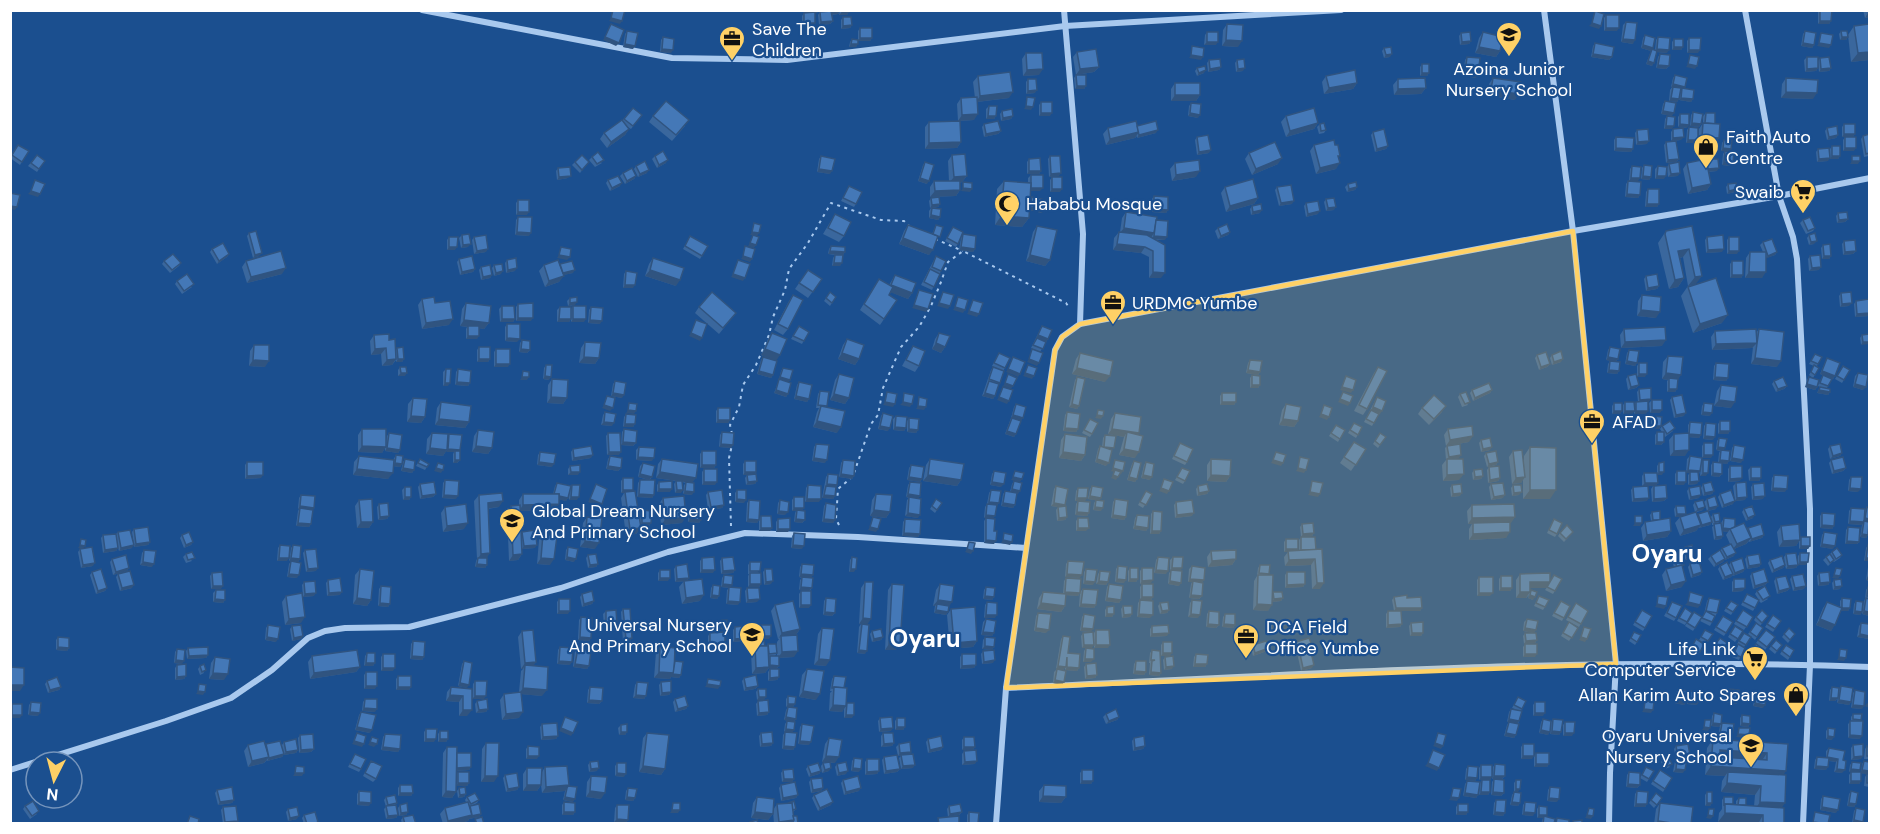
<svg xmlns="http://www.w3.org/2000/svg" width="1880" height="834" font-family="'DM Sans',sans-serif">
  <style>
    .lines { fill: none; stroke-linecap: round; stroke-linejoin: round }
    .path { stroke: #a9c9ee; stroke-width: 2; stroke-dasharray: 3 4.5; stroke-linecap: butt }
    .street { stroke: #a9c9ee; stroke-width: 6 }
    .wall { fill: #3a679d }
    .shaded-wall { fill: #305480 }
    .building { fill: #4478b7; stroke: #305480; stroke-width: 1.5; fill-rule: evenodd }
    .marked { fill: #ffd166; fill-opacity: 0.2; stroke: #ffd166; stroke-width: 4.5; stroke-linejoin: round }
    .labels { text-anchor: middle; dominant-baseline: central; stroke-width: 4.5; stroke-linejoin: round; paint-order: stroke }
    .poi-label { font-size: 18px; fill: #fff; stroke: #1b4f8f; text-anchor: start }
    .district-label { font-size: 24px; font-weight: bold; fill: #fff; stroke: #1b4f8f }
  </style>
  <rect width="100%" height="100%" fill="#1b4f8f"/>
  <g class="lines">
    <g class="path">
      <polyline points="935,239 963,251"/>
      <polyline points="732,434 730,425 739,407 743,385 756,365 769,335 773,317 785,290 789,269 808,243 831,203 881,220 904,221 909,226"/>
      <polyline points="854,473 871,424 878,415 883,388 901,347 919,327 931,306 941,282 948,262 963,251 1066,303 1070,309"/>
      <polyline points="839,525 836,519 838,489 851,478"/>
      <polyline points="731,526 729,458 732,445"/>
    </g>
    <g class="street">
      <polyline points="422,10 672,58 787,60 1065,26 1341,10"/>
      <polyline points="1064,10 1083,234 1080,324"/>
      <polyline points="1544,10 1573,231 1616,664 1610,773 1609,824"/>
      <polyline points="1745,10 1779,196 1793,237 1797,259 1810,509 1810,665 1803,824"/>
      <path d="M1006,688C1293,675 1582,656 1870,667"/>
      <polyline points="10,770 166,721 231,698 272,670 308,638 325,631 345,628 409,627 561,588 668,552 745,533 858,537 1026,548"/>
      <polyline points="996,824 1006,688 1055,350 1062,337 1080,324 1573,231 1779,196 1870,178"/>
    </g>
  </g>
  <g class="wall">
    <polygon points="809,10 818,10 817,13 815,13 815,23 813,26 802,26 802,16 804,13 809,13"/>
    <polygon points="830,10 849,10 847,15 839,15 840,12 838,14 832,15 833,21 830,24 819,25 818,15 820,12"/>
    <polygon points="1819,10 1832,10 1831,21 1829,24 1818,24 1818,12"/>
    <polygon points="1863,10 1869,10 1869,17 1865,18"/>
    <polygon points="1606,15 1617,31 1604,31 1604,18"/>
    <polygon points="843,17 852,25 850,28 841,29 841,20"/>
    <polygon points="1626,22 1633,44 1621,42 1623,25"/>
    <polygon points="1227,24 1238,47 1222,46 1223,30"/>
    <polygon points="1854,26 1869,60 1851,62 1848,35"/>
    <polygon points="860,28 872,38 870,41 858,41 856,47 849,47 850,42 852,39 858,39 858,31"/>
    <polygon points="627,31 633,49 623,47 625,34"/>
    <polygon points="1805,31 1814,45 1812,48 1801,46 1803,34"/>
    <polygon points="1841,31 1848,37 1846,40 1840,40 1839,34"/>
    <polygon points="1207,32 1216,45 1204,45 1205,35"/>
    <polygon points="1483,32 1500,51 1496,57 1475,53 1479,38"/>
    <polygon points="1461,33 1471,41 1469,44 1460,45 1459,36"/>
    <polygon points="1645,35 1652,49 1655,50 1656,40 1658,37 1667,53 1657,52 1652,66 1646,64 1651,51 1641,48 1643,38"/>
    <polygon points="663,37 671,53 660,52 661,40"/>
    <polygon points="1689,38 1698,53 1687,53 1687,41"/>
    <polygon points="1674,39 1683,47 1681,50 1672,50 1672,42"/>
    <polygon points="1595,43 1612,57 1609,60 1591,57 1593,46"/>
    <polygon points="1384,48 1390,57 1384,58 1382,51"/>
    <polygon points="1077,52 1099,67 1094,72 1076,75 1073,57"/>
    <polygon points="1026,53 1039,75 1023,76 1022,59"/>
    <polygon points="1660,54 1669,66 1666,69 1656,68 1658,57"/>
    <polygon points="1467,57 1476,78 1463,76 1465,60"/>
    <polygon points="1807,57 1818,61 1820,58 1831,68 1829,71 1819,72 1818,63 1818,68 1816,71 1805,72 1804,60"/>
    <polygon points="1209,60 1221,67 1219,70 1208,72 1207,63"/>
    <polygon points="1237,60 1243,71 1236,72 1235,63"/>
    <polygon points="1422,64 1429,73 1427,76 1420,76 1420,67"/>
    <polygon points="1197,68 1204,73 1197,76 1195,71"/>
    <polygon points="1076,75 1086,86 1084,89 1075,89 1074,78"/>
    <polygon points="1675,75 1693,99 1691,102 1679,100 1681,90 1680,90 1679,99 1677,102 1669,101 1670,90 1672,87 1671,87 1673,78"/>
    <polygon points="978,76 1009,98 977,102 974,120 960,121 961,142 957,148 925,149 925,127 929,122 958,121 957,104 961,98 975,98 973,82"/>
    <polygon points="1326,76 1357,83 1353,89 1324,94 1322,82"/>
    <polygon points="1493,78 1515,100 1487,95 1489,84"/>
    <polygon points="1786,78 1813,99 1781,98 1782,84"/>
    <polygon points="1028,79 1035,93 1026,94 1026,82"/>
    <polygon points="1398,79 1426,88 1421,94 1394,95 1393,85"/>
    <polygon points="1175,83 1200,95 1196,101 1171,101 1171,89"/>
    <polygon points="1665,101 1672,116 1661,114 1663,104"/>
    <polygon points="1041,102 1050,116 1039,116 1039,105"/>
    <polygon points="1191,103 1198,118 1188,116 1189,106"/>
    <polygon points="989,106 996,116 994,119 986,119 986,109"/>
    <polygon points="633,108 642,115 631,129 626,126 629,129 625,135 607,148 600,139 604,133 622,121"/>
    <polygon points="1002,111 1013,116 1011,119 1001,121 1000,114"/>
    <polygon points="1693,112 1701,124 1699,127 1690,126 1691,115"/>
    <polygon points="1706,113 1715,124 1719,138 1715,144 1698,143 1699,129 1703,123 1703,116"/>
    <polygon points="1680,114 1687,128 1678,127 1678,117"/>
    <polygon points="653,116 685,126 672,141 649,122"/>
    <polygon points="1286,116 1318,123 1314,129 1286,137 1281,122"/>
    <polygon points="1667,116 1672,129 1664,129 1665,119"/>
    <polygon points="984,124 1001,131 998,134 984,137 982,127"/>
    <polygon points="1320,124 1326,130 1324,133 1319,134 1317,127"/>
    <polygon points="1844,124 1855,134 1853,137 1854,151 1843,151 1843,140 1845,137 1842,137 1842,127"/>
    <polygon points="1137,126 1156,133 1137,138 1137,136 1135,138 1106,145 1103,134 1108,128"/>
    <polygon points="1689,127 1698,140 1696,143 1686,143 1687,130"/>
    <polygon points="1827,128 1838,135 1836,138 1827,140 1825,131"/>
    <polygon points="1673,129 1681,140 1671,141 1671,132"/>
    <polygon points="1637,130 1647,144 1636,145 1635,133"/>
    <polygon points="1373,132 1388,146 1386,149 1375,152 1371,135"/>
    <polygon points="1869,134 1869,156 1864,157 1861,139 1863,136"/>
    <polygon points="1197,137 1209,153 1197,155 1195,140"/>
    <polygon points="1616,137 1633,149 1631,152 1614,151 1614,140"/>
    <polygon points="1724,140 1733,163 1731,166 1722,165 1723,154 1725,151 1721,151 1722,143"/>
    <polygon points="1666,142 1679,159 1676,162 1666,163 1664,145"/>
    <polygon points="18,145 29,151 20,165 10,158 10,157"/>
    <polygon points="1314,145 1335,145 1339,158 1336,169 1316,174 1310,151"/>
    <polygon points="1832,146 1840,156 1838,159 1830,159 1830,149"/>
    <polygon points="1818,149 1828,161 1817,162 1816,152"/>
    <polygon points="1249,153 1278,164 1252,175 1245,159"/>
    <polygon points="37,155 45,161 37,172 28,166"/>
    <polygon points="952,155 967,176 962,182 960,183 960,190 956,196 930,197 930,187 934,181 949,181 948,161"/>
    <polygon points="655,156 666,163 657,168 652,159"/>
    <polygon points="821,156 830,174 817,172 819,159"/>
    <polygon points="1050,156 1059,176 1049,177 1048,159"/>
    <polygon points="592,157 602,163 595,167 589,160"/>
    <polygon points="1029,159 1041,171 1039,174 1027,174 1027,162"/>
    <polygon points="1707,159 1717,171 1709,172 1711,184 1707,190 1688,194 1683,169 1687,163 1706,161"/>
    <polygon points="575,162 589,162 580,173 572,165"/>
    <polygon points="925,162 927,184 918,181 923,165"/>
    <polygon points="1175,163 1196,177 1172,181 1170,169"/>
    <polygon points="1669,164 1678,176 1668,177 1667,167"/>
    <polygon points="1644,165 1651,177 1649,180 1641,179 1642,168"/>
    <polygon points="636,166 647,173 638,177 634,169"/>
    <polygon points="1632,166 1638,181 1629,181 1630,169"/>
    <polygon points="1658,166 1664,179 1655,179 1655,169"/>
    <polygon points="558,168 568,178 557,180 556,171"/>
    <polygon points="623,173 636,176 634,179 625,184 620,176"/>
    <polygon points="1031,175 1040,191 1031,191 1030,200 1032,197 1042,213 1029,210 1029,218 1022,227 995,225 997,189 1004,181 1028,183 1028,178"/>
    <polygon points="1052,177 1060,192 1050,192 1050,180"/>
    <polygon points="608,180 620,186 610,191 606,183"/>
    <polygon points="1628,181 1640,195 1638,198 1625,197 1626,184"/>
    <polygon points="1348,184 1357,187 1355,190 1347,192 1345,187"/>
    <polygon points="1728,184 1737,189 1735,192 1727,194 1726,187"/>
    <polygon points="849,186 856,204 854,207 841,201"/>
    <polygon points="1225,187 1258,198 1254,204 1226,212 1221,193"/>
    <polygon points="1277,187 1292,204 1279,206 1275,190"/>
    <polygon points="1648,189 1659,204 1657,207 1645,207 1646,192"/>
    <polygon points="1154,196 1168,210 1166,213 1152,212 1152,199"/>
    <polygon points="931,198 940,204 938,207 933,208 940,217 938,220 929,218 929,211 931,208 930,208 929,201"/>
    <polygon points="1326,199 1334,210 1326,211 1324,202"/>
    <polygon points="518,200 527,215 516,215 516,203"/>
    <polygon points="1306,203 1318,214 1306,217 1304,206"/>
    <polygon points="1252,206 1260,213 1251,215 1250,209"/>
    <polygon points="1126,212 1156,220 1165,240 1156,240 1161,278 1149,278 1149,257 1141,253 1113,250 1114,238 1119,232 1120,232 1122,218"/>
    <polygon points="1838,213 1848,219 1845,222 1837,223 1836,216"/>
    <polygon points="835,214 844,236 839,242 823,234"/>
    <polygon points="518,217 529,236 515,235 516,220"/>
    <polygon points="1803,220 1815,228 1813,231 1806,234 1800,223"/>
    <polygon points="908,225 932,234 936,225 938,240 937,239 929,255 899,244 904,231"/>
    <polygon points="1037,226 1050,260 1045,266 1026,261 1033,232"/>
    <polygon points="1692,226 1696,284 1722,323 1693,333 1681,296 1688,286 1683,257 1680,258 1684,278 1678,287 1669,289 1658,243 1666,231"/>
    <polygon points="953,227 963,234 975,249 973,252 959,250 961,238 956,247 945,241"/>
    <polygon points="1218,228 1230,232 1228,235 1218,239 1215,231"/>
    <polygon points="249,233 259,256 253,258 247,236"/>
    <polygon points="462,235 468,247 461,248 459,238"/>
    <polygon points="1809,235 1814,244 1809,245 1807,238"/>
    <polygon points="690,236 708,246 700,259 683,249"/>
    <polygon points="449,237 455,250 447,250 447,240"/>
    <polygon points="474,237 486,252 474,254 472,240"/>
    <polygon points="1707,237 1722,252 1706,253 1705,240"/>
    <polygon points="1729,237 1737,254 1727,254 1727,240"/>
    <polygon points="1844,241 1856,251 1853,254 1843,255 1842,244"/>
    <polygon points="1763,242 1777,252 1775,255 1766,258 1762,278 1745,278 1746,258 1750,252 1763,252 1760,245"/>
    <polygon points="1823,245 1831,256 1829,259 1822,259 1821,248"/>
    <polygon points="831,246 845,252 843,255 840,266 832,266 833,258 835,255 828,254 829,249"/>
    <polygon points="212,249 229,254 227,257 217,264 210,252"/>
    <polygon points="936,256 941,271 932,290 921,285"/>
    <polygon points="1810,256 1819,270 1809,271 1808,259"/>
    <polygon points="653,258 676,286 645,276 649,264"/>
    <polygon points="459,259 475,269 473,272 460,275 457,262"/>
    <polygon points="507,260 515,271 506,273 505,263"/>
    <polygon points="164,261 181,263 179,266 170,273 162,264"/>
    <polygon points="246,261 282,274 247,283 242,267"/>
    <polygon points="1732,261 1743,275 1741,278 1730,278 1730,264"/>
    <polygon points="560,264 573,273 563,275 559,282 545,287 539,271 544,265"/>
    <polygon points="494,265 501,274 494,276 492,268"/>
    <polygon points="481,267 492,275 490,278 481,280 479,270"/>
    <polygon points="808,270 822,279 808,298 795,289"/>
    <polygon points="626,271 633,288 623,288 624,274"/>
    <polygon points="895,275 912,293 908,299 891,292 889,295 897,300 880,325 860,310 875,285 889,285"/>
    <polygon points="1646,276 1659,286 1657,289 1646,291 1644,279"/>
    <polygon points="177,281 192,287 182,294 175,284"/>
    <polygon points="830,292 836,297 830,306 824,301"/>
    <polygon points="1841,293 1849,306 1840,307 1839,296"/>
    <polygon points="793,295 788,329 783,335 774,330 789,301"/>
    <polygon points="1642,295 1656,318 1637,316 1638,301"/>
    <polygon points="570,298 575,305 568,306 567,301"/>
    <polygon points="422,299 435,303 449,325 422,329 418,305"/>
    <polygon points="1869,299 1869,316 1855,317 1854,304 1856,301"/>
    <polygon points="466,303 489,323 484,329 479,328 477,339 466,339 466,329 467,327 460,326 462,309"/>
    <polygon points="518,304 531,321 516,321 516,307"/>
    <polygon points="502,306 515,319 513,322 500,322 499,309"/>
    <polygon points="573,306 584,322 571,322 571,309"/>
    <polygon points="560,307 571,319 569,322 557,322 557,310"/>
    <polygon points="591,307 600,324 588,323 589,310"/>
    <polygon points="699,307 736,313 719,334 695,313"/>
    <polygon points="507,324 517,342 505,341 505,327"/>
    <polygon points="799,326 809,332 802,344 791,339"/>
    <polygon points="1042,326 1048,339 1040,352 1031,348"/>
    <polygon points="1624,329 1662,346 1621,348 1620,335"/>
    <polygon points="1759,329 1777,367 1751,364 1753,347 1752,348 1712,350 1711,337 1715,331 1756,333"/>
    <polygon points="772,333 776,361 773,375 771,378 757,374 761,360 763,357 771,359 761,355 768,339"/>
    <polygon points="939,333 945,347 941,353 932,349 935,339"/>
    <polygon points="1869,334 1861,345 1860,338 1862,335"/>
    <polygon points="374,335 389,340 396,350 397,348 404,359 402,362 396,362 396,360 392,365 382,366 381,354 371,355 370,341"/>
    <polygon points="847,339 859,359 855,365 838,359 843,345"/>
    <polygon points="522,340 530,350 527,353 519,352 520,343"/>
    <polygon points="585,342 599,358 595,364 579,363 581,348"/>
    <polygon points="254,345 265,367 249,366 250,351"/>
    <polygon points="913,346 919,366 915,372 902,366"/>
    <polygon points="479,347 490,359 488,362 477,362 477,350"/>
    <polygon points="1610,347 1618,359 1616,361 1619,371 1617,374 1607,373 1608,364 1610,361 1614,361 1606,360 1608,350"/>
    <polygon points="496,349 508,367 494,367 494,352"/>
    <polygon points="1629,350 1637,363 1635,366 1625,364 1627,353"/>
    <polygon points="999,353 1005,368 1003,371 995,396 993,399 982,396 991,370 993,367 999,369 992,366"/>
    <polygon points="1080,353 1105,382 1072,374 1076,359"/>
    <polygon points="1815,354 1818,364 1817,366 1819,368 1813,378 1809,375 1814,366 1809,364"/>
    <polygon points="1537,355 1550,364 1547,367 1539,370 1535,358"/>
    <polygon points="1552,355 1561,362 1552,365 1550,358"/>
    <polygon points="1668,356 1678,380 1677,389 1675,392 1667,392 1667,381 1668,380 1662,379 1663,362"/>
    <polygon points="1827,358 1835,376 1833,379 1832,379 1827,388 1830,392 1828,395 1817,393 1820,387 1818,386 1815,390 1805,387 1807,380 1809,377 1818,385 1823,375 1820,374"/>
    <polygon points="1250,360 1260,372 1258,375 1246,373 1248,363"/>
    <polygon points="1639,363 1645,377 1637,377 1637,366"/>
    <polygon points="1716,363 1728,378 1726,381 1713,380 1714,366"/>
    <polygon points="546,365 549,380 543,379 544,368"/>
    <polygon points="1843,366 1850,370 1842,383 1835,379"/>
    <polygon points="400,367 405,376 398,376 398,370"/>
    <polygon points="1378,367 1367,409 1363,415 1354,411 1374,373"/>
    <polygon points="783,368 788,382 788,394 786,397 774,393 779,380 781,371"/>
    <polygon points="446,369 448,386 443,386 443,372"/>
    <polygon points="458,369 470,383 468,386 455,385 456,372"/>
    <polygon points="1858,373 1863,390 1853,387 1855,376"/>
    <polygon points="839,374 849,398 845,404 830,400 835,380"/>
    <polygon points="1252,375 1260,385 1258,388 1250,388 1250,378"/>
    <polygon points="1628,376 1639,385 1636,388 1628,390 1626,379"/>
    <polygon points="1077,377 1079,406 1077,409 1069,407 1075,380"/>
    <polygon points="552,379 567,398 563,404 547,403 548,385"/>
    <polygon points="615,381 622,398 611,396 613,384"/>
    <polygon points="1774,381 1787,386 1784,389 1776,392 1772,384"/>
    <polygon points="799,382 809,399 807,402 794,399 797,385"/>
    <polygon points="1721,385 1731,408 1714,406 1717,391"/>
    <polygon points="1639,389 1649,402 1648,402 1646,414 1634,414 1634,411 1632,414 1623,414 1623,405 1625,402 1634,404 1636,402 1638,402 1637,392"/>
    <polygon points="1472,390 1492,390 1490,393 1473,401 1470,393"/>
    <polygon points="820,391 826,407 837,433 813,427 817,412 819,408 816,408 818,394"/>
    <polygon points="1222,393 1236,402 1234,405 1220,405 1220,396"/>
    <polygon points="1460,394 1468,405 1462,407 1458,397"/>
    <polygon points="1377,397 1380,414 1379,414 1372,426 1364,422"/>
    <polygon points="1672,397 1684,416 1674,418 1670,400"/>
    <polygon points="413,398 425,417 421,423 407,422 408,404"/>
    <polygon points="1652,400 1660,413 1650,413 1649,403"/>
    <polygon points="441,402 469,422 465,428 435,425 437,408"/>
    <polygon points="1614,403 1622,411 1620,414 1612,414 1612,406"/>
    <polygon points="1704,403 1710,416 1701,415 1702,406"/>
    <polygon points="1016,404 1016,434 1014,437 1005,434 1011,418 1014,407"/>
    <polygon points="1286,404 1298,421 1294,427 1279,425 1282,410"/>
    <polygon points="718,408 730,420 728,423 716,423 716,411"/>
    <polygon points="1422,408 1442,412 1429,425 1418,414"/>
    <polygon points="605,412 612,426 601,425 603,415"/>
    <polygon points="1067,412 1078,429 1076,432 1063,431 1065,415"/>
    <polygon points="883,413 888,431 878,429 881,416"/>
    <polygon points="1115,413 1137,435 1135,458 1119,455 1124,437 1108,434 1111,419"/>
    <polygon points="626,414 635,424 633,427 623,427 624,417"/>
    <polygon points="896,416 906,428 904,431 893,430 893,419"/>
    <polygon points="1653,416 1661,426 1659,429 1651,429 1651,419"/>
    <polygon points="909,418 918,430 916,433 907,432 907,421"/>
    <polygon points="1090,419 1092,434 1090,437 1082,433"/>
    <polygon points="1720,421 1730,431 1728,434 1718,434 1718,424"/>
    <polygon points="1690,422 1701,435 1699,438 1689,437 1685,456 1670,456 1669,440 1674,434 1688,433 1688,425"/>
    <polygon points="1354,423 1362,427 1356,438 1348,433"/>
    <polygon points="1706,423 1713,440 1703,439 1704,426"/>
    <polygon points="1336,425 1345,430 1338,442 1329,436"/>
    <polygon points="1662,426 1673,431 1665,437 1664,435 1664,442 1661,445 1655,445 1655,435 1657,432 1662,432 1660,429"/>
    <polygon points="362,429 386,442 387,436 389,433 400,450 398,453 385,451 385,448 382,453 358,452 358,435"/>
    <polygon points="624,429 636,443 633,446 621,445 622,432"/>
    <polygon points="1448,429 1469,442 1446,446 1444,435"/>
    <polygon points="478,430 492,448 488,454 472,452 474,436"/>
    <polygon points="722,432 733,445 731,448 719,447 720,435"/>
    <polygon points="432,433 460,450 459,451 460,460 457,463 453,463 453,454 454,452 446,451 443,456 426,454 427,439"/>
    <polygon points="608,433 619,455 607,455 606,436"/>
    <polygon points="1380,433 1386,437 1378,448 1373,444"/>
    <polygon points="1065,434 1085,455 1081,461 1059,458 1061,440"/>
    <polygon points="1105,435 1106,466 1095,462 1098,449 1100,446 1102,447 1103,438"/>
    <polygon points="1719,438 1729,461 1727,464 1722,463 1722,474 1719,477 1711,476 1711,465 1713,462 1718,463 1719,453 1720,451 1716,450 1717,441"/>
    <polygon points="1481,440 1490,450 1481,452 1479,443"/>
    <polygon points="1354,442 1366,449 1351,471 1340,463"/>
    <polygon points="1180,443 1187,462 1185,465 1172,459"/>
    <polygon points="1704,443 1711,458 1702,458 1702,446"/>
    <polygon points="816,444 825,463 812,461 814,447"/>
    <polygon points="1734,445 1741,463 1730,461 1732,448"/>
    <polygon points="1447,446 1459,458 1452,459 1459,480 1443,481 1442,465 1446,460 1445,448"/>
    <polygon points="1830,446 1842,453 1840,456 1830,459 1828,449"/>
    <polygon points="639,447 652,461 636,460 636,450"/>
    <polygon points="1530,447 1550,499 1523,499 1523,479 1521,483 1512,484 1509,457 1513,451 1524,464 1524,456"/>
    <polygon points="573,449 591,458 572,461 571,452"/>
    <polygon points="702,451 716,465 714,468 700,468 700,454"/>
    <polygon points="540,452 552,467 537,465 538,455"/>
    <polygon points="1486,453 1498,462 1496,465 1490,467 1500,478 1498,481 1488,483 1487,470 1489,467 1487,467 1484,456"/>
    <polygon points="396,455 402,464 400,467 393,466 388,479 353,475 354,462 359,456 393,460"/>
    <polygon points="610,456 621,468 618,471 606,469 608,459"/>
    <polygon points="1690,456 1701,462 1703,460 1706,476 1700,476 1701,465 1697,484 1688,485 1688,475 1690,473 1686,473 1687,459"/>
    <polygon points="405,459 414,470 412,473 401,471 403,462"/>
    <polygon points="420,459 429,464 425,470 416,466"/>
    <polygon points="662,459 693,483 692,495 683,494 684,485 686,483 682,482 681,493 675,493 674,484 676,481 656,478 658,464"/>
    <polygon points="930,459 961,480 957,486 923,481 926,465"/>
    <polygon points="1211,459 1230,476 1226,482 1207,481 1207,465"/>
    <polygon points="843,460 854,476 852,479 839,477 841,463"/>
    <polygon points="1831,460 1846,468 1843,471 1832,474 1829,463"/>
    <polygon points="745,461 756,472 755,474 757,481 755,484 746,485 745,478 747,475 743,475 743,464"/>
    <polygon points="1134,461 1137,479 1135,482 1127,480 1132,464"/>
    <polygon points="247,462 261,478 245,479 245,465"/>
    <polygon points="1146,462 1150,480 1141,478 1144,465"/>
    <polygon points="643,463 652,477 650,480 654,495 652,498 637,497 638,483 640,480 648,480 638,477 640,466"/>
    <polygon points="1659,463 1662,475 1657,475 1658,483 1656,486 1667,498 1664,501 1652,502 1651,489 1653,486 1642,486 1642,476 1644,473 1657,473 1657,466"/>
    <polygon points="911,465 922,479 920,482 907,480 909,468"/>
    <polygon points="570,466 578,475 568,475 568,469"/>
    <polygon points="1730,466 1740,481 1728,482 1728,469"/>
    <polygon points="1751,467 1761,478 1759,481 1749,481 1748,470"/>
    <polygon points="1182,468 1185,481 1183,484 1175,480"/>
    <polygon points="704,469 715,485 702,485 702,472"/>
    <polygon points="1474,470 1483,476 1481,479 1473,480 1472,473"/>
    <polygon points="994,471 1001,487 990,485 992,474"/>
    <polygon points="1677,471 1684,485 1675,485 1675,474"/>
    <polygon points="828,474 837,485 836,487 835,496 833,499 822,498 826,477"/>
    <polygon points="1774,475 1785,492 1771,491 1772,478"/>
    <polygon points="1851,477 1858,492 1848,491 1849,480"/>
    <polygon points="623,478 633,490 640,521 640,513 642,510 651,523 649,526 640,526 641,528 636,534 626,535 621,498 624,493 621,493 621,481"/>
    <polygon points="445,480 456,499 442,498 443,483"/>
    <polygon points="1014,481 1018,494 1017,494 1015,505 1013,508 1001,506 1003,494 1005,491 1010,492 1012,484"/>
    <polygon points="659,482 670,492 657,492 657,485"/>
    <polygon points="910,482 920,496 918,498 918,518 905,516 907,500 909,498 906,497 908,485"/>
    <polygon points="557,483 571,486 572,485 577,500 569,500 569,495 566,501 559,499 555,510 520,511 521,533 535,548 522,549 522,554 518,560 509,561 507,512 511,506 519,505 519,500 523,494 553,494 555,486"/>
    <polygon points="1736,483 1745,500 1735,501 1733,486"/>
    <polygon points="420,484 436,494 433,497 420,499 418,487"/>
    <polygon points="1491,484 1503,498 1491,500 1489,487"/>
    <polygon points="1703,484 1714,491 1712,494 1703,496 1701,488"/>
    <polygon points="1753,484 1763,499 1752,500 1751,487"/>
    <polygon points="808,485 819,502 805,502 806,488"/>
    <polygon points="1452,485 1460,496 1451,497 1450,488"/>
    <polygon points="1513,485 1519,495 1512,496 1511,488"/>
    <polygon points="1056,486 1065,505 1064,506 1067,517 1065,520 1057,521 1056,510 1058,507 1051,506 1054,489"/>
    <polygon points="1092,486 1101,511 1093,510 1094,503 1096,500 1088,499 1090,489"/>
    <polygon points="1198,486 1209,491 1207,494 1197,496 1196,489"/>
    <polygon points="405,487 411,497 409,500 403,500 402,490"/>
    <polygon points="1633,487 1647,501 1632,502 1631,490"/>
    <polygon points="1078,488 1089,513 1087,516 1075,515 1076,504 1078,501 1075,501 1076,491"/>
    <polygon points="1689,488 1699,498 1689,500 1687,491"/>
    <polygon points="737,490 744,503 735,502 735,493"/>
    <polygon points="991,490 999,503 996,506 993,519 994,544 984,543 984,521 986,518 984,518 985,507 987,504 989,493"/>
    <polygon points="1146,491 1152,494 1143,508 1138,505"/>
    <polygon points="708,492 724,505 722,508 708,510 706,495"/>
    <polygon points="876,494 890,512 886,518 870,516 872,500"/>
    <polygon points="1720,494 1733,504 1722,508 1718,497"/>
    <polygon points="301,495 312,510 311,524 309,527 296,526 298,511 299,509 298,509 299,498"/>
    <polygon points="479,495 499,507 488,509 487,565 485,568 475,567 476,561 477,559 474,501"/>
    <polygon points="794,497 802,511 805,520 802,523 794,522 795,513 796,511 792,511 792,500"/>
    <polygon points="663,498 682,523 661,525 659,504"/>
    <polygon points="936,499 942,503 935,513 930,509"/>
    <polygon points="1115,499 1126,517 1124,520 1111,518 1113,502"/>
    <polygon points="1707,499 1716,509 1708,511 1712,522 1711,517 1713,514 1719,523 1721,523 1724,518 1735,527 1747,529 1748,528 1764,535 1762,538 1749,542 1749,541 1746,544 1734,549 1734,556 1725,560 1724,560 1723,562 1714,567 1708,559 1711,556 1730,544 1726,535 1728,532 1722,531 1723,536 1721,539 1714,540 1712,527 1714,525 1712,525 1712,522 1710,525 1699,528 1699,527 1696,531 1680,536 1675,523 1680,517 1675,517 1674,509 1676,506 1684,516 1695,512 1693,505 1695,502 1703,510 1697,512 1697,515 1707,511 1704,502"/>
    <polygon points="359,500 373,522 369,528 357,528 355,506"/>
    <polygon points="749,500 759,519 761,516 772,528 770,531 759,531 759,520 757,523 746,522 747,503"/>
    <polygon points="780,500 785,515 777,514 778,503"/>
    <polygon points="1176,502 1192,516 1175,518 1174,505"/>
    <polygon points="826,503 835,520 833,523 822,522 824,506"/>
    <polygon points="379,504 389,516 387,519 378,520 377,507"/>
    <polygon points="1472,505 1515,517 1510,523 1506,538 1469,540 1469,529 1472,524 1468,524 1467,511"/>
    <polygon points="445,507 464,529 443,532 441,513"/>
    <polygon points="691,507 701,520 699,523 688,522 689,510"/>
    <polygon points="1867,507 1868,535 1866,538 1860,537 1862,525 1848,524 1849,511 1851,508 1865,510"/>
    <polygon points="1744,509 1753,518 1746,521 1742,512"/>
    <polygon points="1153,511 1161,531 1159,534 1150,534 1151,514"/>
    <polygon points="1652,512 1671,531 1667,537 1643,541 1641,528 1645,522 1651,521 1650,515"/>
    <polygon points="1822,513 1834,526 1832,529 1820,528 1820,516"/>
    <polygon points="1137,515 1148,528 1146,531 1133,529 1135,518"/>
    <polygon points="587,517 595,549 580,547 583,523"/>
    <polygon points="1078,518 1086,531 1076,531 1076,521"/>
    <polygon points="778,519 788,532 776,532 776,522"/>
    <polygon points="905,519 920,534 918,537 902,536 903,522"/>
    <polygon points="1554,519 1557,534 1555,537 1547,533"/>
    <polygon points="1302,524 1314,533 1312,536 1301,537 1300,527"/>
    <polygon points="1781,526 1800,538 1801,537 1810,546 1808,549 1799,549 1799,541 1796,546 1779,547 1777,532"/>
    <polygon points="1848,527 1859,542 1857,544 1845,544 1846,530"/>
    <polygon points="134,529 150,542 148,545 134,547 132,532"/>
    <polygon points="118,532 132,548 119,551 118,548 116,551 103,553 101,538 103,535 116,534"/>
    <polygon points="1573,532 1564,542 1558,536 1560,533"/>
    <polygon points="1824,532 1833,549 1820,547 1822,535"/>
    <polygon points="794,533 802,549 791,548 792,536"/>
    <polygon points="543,534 550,565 537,564 539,540"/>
    <polygon points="182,535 193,542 191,545 184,548 180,538"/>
    <polygon points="1301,537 1316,550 1320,589 1312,589 1311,565 1285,566 1284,557 1288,552 1284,552 1284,542 1286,539 1298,549 1297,551 1299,551 1299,540"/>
    <polygon points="280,545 287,561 277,561 278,548"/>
    <polygon points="293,545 300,559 298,562 297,578 287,577 289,564 291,561 289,561 291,548"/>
    <polygon points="1868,545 1869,546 1869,561 1864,561 1866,548"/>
    <polygon points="568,547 574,562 565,560 566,550"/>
    <polygon points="1685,547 1695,555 1693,558 1685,560 1683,550"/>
    <polygon points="80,549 93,566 81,568 78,552"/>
    <polygon points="144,550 152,567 140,565 142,553"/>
    <polygon points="305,550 316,571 306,572 303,553"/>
    <polygon points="1211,551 1236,559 1232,565 1208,567 1207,557"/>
    <polygon points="1832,552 1842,555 1840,558 1834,562 1833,561 1828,566 1823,560"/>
    <polygon points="1800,553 1806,565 1798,565 1796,568 1786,569 1785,565 1783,568 1772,573 1768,563 1770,560 1785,564 1784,557 1786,554 1798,563 1798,556"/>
    <polygon points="186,554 192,561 186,563 183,557"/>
    <polygon points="588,555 598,564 596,567 588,568 586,558"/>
    <polygon points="1673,555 1683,568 1682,587 1666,591 1662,575 1666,569 1674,567 1671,558"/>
    <polygon points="1747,556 1761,564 1759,567 1747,569 1745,559"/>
    <polygon points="852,557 854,572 849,572 850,560"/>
    <polygon points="1158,557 1166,574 1154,573 1156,560"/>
    <polygon points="1173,557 1180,571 1179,586 1168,584 1169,573 1171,571 1170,571 1170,560"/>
    <polygon points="702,558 713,573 700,573 700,561"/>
    <polygon points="722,558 735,570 733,573 721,574 720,561"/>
    <polygon points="112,559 129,568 127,571 113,575 110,562"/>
    <polygon points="1068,561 1080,578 1065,577 1066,564"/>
    <polygon points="750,562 759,573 761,584 759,587 748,587 748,576 749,574 748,574 748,565"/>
    <polygon points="1731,562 1745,569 1743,572 1733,576 1732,575 1731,577 1723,580 1718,569 1720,566 1729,565"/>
    <polygon points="802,564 811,578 812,588 810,591 809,608 799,608 799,594 801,591 808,591 799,590 800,580 802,578 799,577 800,567"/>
    <polygon points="1690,564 1702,572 1700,575 1691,578 1688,567"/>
    <polygon points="1869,564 1869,581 1866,580 1868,567"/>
    <polygon points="1260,565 1268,575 1272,593 1273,592 1283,598 1281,601 1272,602 1268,611 1253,610 1254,581 1257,576 1258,568"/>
    <polygon points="676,566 689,578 687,581 675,582 674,569"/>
    <polygon points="1118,566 1124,583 1115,582 1116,569"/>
    <polygon points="1192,566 1204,580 1202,582 1202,596 1199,599 1189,598 1191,584 1192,582 1188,582 1189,569"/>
    <polygon points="1130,568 1138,579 1136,582 1128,582 1128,571"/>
    <polygon points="1142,568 1151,583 1140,584 1140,571"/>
    <polygon points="360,569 371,600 367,606 353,604 355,575"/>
    <polygon points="765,569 771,584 764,585 763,572"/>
    <polygon points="1086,569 1093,585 1083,584 1084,572"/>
    <polygon points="660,570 668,581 658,581 658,573"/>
    <polygon points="1100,571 1108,582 1106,585 1096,584 1098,574"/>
    <polygon points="92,572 107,588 105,591 96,594 90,575"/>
    <polygon points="1287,572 1305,584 1303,587 1285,588 1285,575"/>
    <polygon points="212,573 221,589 211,589 210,576"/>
    <polygon points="1752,573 1768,582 1765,585 1753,589 1750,576"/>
    <polygon points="1819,573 1830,582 1828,585 1818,586 1817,576"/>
    <polygon points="118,574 132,588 120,591 116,577"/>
    <polygon points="1520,574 1550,581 1562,579 1553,594 1545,590 1548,586 1546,588 1530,588 1533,600 1528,598 1529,595 1526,598 1516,598 1516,580"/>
    <polygon points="724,575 731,587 738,605 726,604 727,590 729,588 721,587 722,578"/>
    <polygon points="1501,576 1512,588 1510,591 1499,591 1499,579"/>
    <polygon points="1792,576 1804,589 1793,591 1790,579"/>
    <polygon points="1479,577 1490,596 1477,596 1477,580"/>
    <polygon points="1066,578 1080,593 1078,596 1066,595 1065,606 1061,612 1037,609 1039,598 1043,592 1063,594 1064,581"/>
    <polygon points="1776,578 1790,588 1787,591 1777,594 1774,581"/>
    <polygon points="1734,579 1743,591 1732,592 1732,582"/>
    <polygon points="328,580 340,595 327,596 326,583"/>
    <polygon points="1834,580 1840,589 1833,590 1832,583"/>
    <polygon points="684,581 700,601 682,604 679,587"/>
    <polygon points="304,582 314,596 303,597 302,585"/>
    <polygon points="865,582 867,625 865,654 857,653 859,627 861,624 859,624 861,588"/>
    <polygon points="892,584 896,650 885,650 888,590"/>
    <polygon points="940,584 949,606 948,612 946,615 934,613 935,606 933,606 936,590"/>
    <polygon points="1109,584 1121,600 1119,603 1105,601 1107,587"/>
    <polygon points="1142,584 1153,597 1151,600 1141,600 1150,618 1137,617 1138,603 1140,600 1140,587"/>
    <polygon points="713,585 719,596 717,599 710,598 711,588"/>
    <polygon points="381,586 390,604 388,607 378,606 379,589"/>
    <polygon points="986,587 994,597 992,600 983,599 984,590"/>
    <polygon points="1868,587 1869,616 1862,614 1862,612 1860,615 1853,614 1854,604 1856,601 1862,611 1864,601 1865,599 1866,590"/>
    <polygon points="747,588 757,602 746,603 745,591"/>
    <polygon points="1083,589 1096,605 1094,608 1079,607 1080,592"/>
    <polygon points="216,590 225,600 223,603 213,602 213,593"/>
    <polygon points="1757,591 1768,599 1761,603 1759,601 1753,611 1741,605 1747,594 1759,600 1755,594"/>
    <polygon points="582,594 594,601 592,604 582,607 580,597"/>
    <polygon points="286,596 301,623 285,625 282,602"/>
    <polygon points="1539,596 1545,607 1543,610 1534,606"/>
    <polygon points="1394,597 1407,598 1422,608 1420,611 1401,611 1402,624 1400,627 1386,628 1386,614 1388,611 1394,611 1392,600"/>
    <polygon points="826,598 835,613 832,616 823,615 824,601"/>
    <polygon points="1709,598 1717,613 1710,626 1700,621 1704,614 1707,601"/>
    <polygon points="1842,598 1850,608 1848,611 1841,611 1831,631 1816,625 1823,608 1827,602 1840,607 1840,601"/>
    <polygon points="559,599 568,614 557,614 557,602"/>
    <polygon points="1192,600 1198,618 1188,617 1190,603"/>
    <polygon points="1561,601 1570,606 1562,621 1552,616"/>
    <polygon points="1731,601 1738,605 1731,615 1724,611"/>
    <polygon points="987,602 995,618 984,618 985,605"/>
    <polygon points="1672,602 1676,618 1674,621 1664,616"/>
    <polygon points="1160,603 1169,610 1167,613 1160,614 1158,606"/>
    <polygon points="1576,603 1588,611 1579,627 1566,620"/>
    <polygon points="775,605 800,629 796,635 794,657 779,658 779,666 776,669 769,668 765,673 752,674 751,652 754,648 754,644 756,641 765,646 767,646 768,644 777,653 775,656 777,656 777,642 779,639 778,639 771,611"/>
    <polygon points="1123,606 1132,614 1130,617 1122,618 1121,609"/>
    <polygon points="1107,607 1114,614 1112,617 1105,617 1105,610"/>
    <polygon points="1685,608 1692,613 1685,625 1677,621"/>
    <polygon points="623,609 632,638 630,641 623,642 621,612"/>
    <polygon points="951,609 977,641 973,647 950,649 947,615"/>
    <polygon points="1642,610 1652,616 1643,631 1633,625"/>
    <polygon points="1743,610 1753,617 1744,630 1734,624"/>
    <polygon points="606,611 617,624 615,627 604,628 603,614"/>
    <polygon points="1209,611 1219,625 1216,628 1206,627 1207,614"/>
    <polygon points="1694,612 1702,617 1693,631 1685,626"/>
    <polygon points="1038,613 1046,633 1034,631 1036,616"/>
    <polygon points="1084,614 1091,632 1092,648 1082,648 1081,636 1083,633 1091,632 1080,631 1082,617"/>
    <polygon points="1225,614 1235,625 1233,628 1222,627 1223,617"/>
    <polygon points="1773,615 1781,621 1773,632 1765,627"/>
    <polygon points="1723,616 1733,622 1724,636 1714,630"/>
    <polygon points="581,617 591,638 589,641 578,640 579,620"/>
    <polygon points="1756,617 1766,619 1760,626 1754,620"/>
    <polygon points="986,619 994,633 992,636 981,635 983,622"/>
    <polygon points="1527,619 1534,633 1537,640 1535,643 1524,644 1523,636 1525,633 1533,633 1523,631 1524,622"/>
    <polygon points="1272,622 1288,628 1271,631 1270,625"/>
    <polygon points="1569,622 1578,628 1569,641 1561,636"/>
    <polygon points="1411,623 1423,633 1421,636 1410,636 1409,626"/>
    <polygon points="1756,623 1763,628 1755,640 1748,634"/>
    <polygon points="1861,623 1869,639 1857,637 1859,626"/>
    <polygon points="268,625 276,642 265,640 266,628"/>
    <polygon points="761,625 769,639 760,639 759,628"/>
    <polygon points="292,626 303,636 301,639 292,641 290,629"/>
    <polygon points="747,626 757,640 746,640 745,629"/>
    <polygon points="1152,626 1167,636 1150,637 1150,629"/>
    <polygon points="1735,626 1743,631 1735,642 1728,637"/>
    <polygon points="735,627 743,641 733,642 733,630"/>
    <polygon points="822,628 826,666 814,665 818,634"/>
    <polygon points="1789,628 1795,634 1788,643 1782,637"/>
    <polygon points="1096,630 1108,648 1094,648 1094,633"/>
    <polygon points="1705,630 1713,634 1706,644 1699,640"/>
    <polygon points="1766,630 1775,637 1765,650 1756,643"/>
    <polygon points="522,631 542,696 521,694 519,718 502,720 500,700 504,694 519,692 521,671 523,669 521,669 518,637"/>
    <polygon points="872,631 883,637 881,640 872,642 870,634"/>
    <polygon points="1634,632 1637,642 1635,645 1629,641"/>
    <polygon points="710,633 723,646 708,647 708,636"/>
    <polygon points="1744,633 1751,637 1744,647 1739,660 1732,657 1736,647 1738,644 1739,645 1737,644"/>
    <polygon points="1063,636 1068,653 1079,668 1077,671 1065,670 1065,667 1063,670 1056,669 1061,639"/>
    <polygon points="58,637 69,648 67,651 56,650 56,640"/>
    <polygon points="985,637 994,647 992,650 982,649 983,640"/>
    <polygon points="1720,638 1727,643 1719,654 1712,649"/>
    <polygon points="1696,639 1704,644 1698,655 1690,650"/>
    <polygon points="1776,640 1782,645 1775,654 1769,649"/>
    <polygon points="413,641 424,657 422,660 410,659 411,644"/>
    <polygon points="1163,642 1170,656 1161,656 1161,645"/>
    <polygon points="1296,642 1311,651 1312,668 1301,671 1298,657 1299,655 1298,655 1294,645"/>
    <polygon points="1525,644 1535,657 1523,657 1523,647"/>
    <polygon points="1756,644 1764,650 1757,660 1749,653"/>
    <polygon points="1253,645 1269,648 1267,651 1253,656 1251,648"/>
    <polygon points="1786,645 1794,650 1788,660 1780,654"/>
    <polygon points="660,646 675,661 681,675 679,678 671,677 670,679 654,678 656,652"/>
    <polygon points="560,647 570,665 557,664 558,650"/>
    <polygon points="188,648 208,655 206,658 187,659 186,651"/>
    <polygon points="578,648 589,666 587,669 573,667 575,651"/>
    <polygon points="1086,648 1091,662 1083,662 1084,651"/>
    <polygon points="177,649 182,664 174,663 175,652"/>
    <polygon points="1152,650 1161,673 1159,676 1149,675 1150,663 1149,663 1150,653"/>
    <polygon points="983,651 993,663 982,664 981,654"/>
    <polygon points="367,653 375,663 373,666 364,666 365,656"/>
    <polygon points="383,654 393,671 381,671 381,657"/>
    <polygon points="962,654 976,665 974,668 960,669 960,657"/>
    <polygon points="1196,654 1207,664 1205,667 1193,667 1194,657"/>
    <polygon points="312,656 360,667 356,672 310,679 308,662"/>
    <polygon points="215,657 224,680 209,679 211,663"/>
    <polygon points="1165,657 1172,669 1164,670 1163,660"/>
    <polygon points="464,661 467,688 458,686 462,664"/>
    <polygon points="1136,661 1146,672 1144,675 1133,674 1134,664"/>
    <polygon points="1086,664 1097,675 1095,678 1085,679 1084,667"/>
    <polygon points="177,665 186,676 184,679 175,680 175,668"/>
    <polygon points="200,666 204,673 200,675 198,669"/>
    <polygon points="770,669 779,677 777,680 768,681 768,672"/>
    <polygon points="807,669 816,700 799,697 802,675"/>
    <polygon points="1057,669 1064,682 1062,685 1053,683 1054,672"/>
    <polygon points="366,672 375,689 364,689 364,675"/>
    <polygon points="398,676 411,687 409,690 396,690 396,679"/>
    <polygon points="834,676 844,688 846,704 852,718 844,718 844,708 842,712 829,711 830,693 832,691 830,691 832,679"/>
    <polygon points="744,678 758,686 755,689 744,691 742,681"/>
    <polygon points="47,681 61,687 59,690 48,693 45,684"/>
    <polygon points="475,681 484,699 472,699 473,684"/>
    <polygon points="637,682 646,696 644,699 633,698 635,685"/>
    <polygon points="661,682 671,692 669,695 660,696 659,685"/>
    <polygon points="1841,686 1851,702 1849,705 1837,703 1839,689"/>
    <polygon points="451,687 472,689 467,716 459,716 459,702 446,701 447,692"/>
    <polygon points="590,687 602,701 599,704 587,703 588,690"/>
    <polygon points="1832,687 1838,698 1835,701 1829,701 1830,690"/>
    <polygon points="758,689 764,700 757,700 756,692"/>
    <polygon points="1678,689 1688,694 1690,691 1697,705 1687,704 1687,698 1684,705 1674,703 1676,692"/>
    <polygon points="1728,689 1738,701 1736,704 1724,702 1726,692"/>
    <polygon points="1855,690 1862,709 1851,708 1853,693"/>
    <polygon points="1757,692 1763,708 1753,706 1755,695"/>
    <polygon points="788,696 795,704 793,707 796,719 794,722 792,733 795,747 793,750 782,749 783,735 785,732 784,732 785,724 787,721 792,721 784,720 786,710 788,707 786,707 786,699"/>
    <polygon points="1518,697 1522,709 1521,711 1519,721 1518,724 1516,735 1514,738 1504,736 1507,725 1509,722 1507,722 1509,712 1511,709 1517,710 1512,708"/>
    <polygon points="365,699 375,712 362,711 363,702"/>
    <polygon points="675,699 688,706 686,709 675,712 673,702"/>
    <polygon points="477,701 488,709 486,712 476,713 475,704"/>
    <polygon points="758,701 769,712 767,715 757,716 756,704"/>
    <polygon points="31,702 38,716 28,715 29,705"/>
    <polygon points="1535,702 1543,716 1533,716 1533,705"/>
    <polygon points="12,704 20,718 10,718 10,706"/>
    <polygon points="361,712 370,733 355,730 359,715"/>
    <polygon points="1714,713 1721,724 1732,737 1730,740 1718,738 1720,726 1719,727 1711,726 1712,716"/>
    <polygon points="1106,714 1119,717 1117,720 1106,724 1103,717"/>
    <polygon points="1853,714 1861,720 1860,739 1848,738 1848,724 1851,721 1851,717"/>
    <polygon points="1742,715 1750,724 1748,727 1740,726 1740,718"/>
    <polygon points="880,718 891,731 879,732 878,721"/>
    <polygon points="897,718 905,727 903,730 895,730 895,721"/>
    <polygon points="1543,719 1551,722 1553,719 1561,732 1559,735 1550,734 1550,729 1548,735 1539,733 1541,722"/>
    <polygon points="1565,722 1572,736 1563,736 1563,725"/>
    <polygon points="542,724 558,736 556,739 541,740 540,727"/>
    <polygon points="802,724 809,745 798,744 800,727"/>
    <polygon points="621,725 627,732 625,735 619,735 618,728"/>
    <polygon points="1828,728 1832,740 1826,739 1826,731"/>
    <polygon points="426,729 434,742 424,742 424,732"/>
    <polygon points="440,731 448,739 446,742 438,742 438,734"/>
    <polygon points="647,733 665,769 661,775 639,772 643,738"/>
    <polygon points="761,733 773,743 771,746 760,747 759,736"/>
    <polygon points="883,733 894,743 892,746 881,747 881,736"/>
    <polygon points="385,734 400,749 398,752 381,750 383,737"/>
    <polygon points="300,735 314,749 311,752 299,753 298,738"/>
    <polygon points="964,737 975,747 973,750 962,750 962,740"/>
    <polygon points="829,738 835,763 830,763 829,771 822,773 821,766 823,763 826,762 822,762 825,744"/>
    <polygon points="1134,738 1145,746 1143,749 1133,751 1132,741"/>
    <polygon points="928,739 943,747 941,750 928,753 926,742"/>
    <polygon points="1713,739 1788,744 1783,775 1781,808 1784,824 1745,824 1718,822 1719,813 1722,809 1722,800 1724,797 1733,804 1736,805 1736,801 1739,798 1746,805 1754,806 1755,795 1721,792 1722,781 1725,776 1705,775 1707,748"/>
    <polygon points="284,742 298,750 296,753 284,755 284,754 282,757 267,761 267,760 264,763 248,767 244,751 248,745 282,745"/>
    <polygon points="486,743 494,782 481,782 482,749"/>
    <polygon points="899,744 911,752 910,754 913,768 901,769 899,758 901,756 898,756 896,747"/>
    <polygon points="1523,744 1532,759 1521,759 1521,747"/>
    <polygon points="1853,745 1861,759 1851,760 1851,748"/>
    <polygon points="528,746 537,759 526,759 526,749"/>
    <polygon points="1676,746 1688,758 1683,759 1683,773 1673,772 1675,761 1676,759 1674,749"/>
    <polygon points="1867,746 1869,759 1864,759 1865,749"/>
    <polygon points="447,747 471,767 469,770 456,771 456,774 458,772 469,783 467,786 456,786 456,792 452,798 442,797 443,753"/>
    <polygon points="1829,748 1843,760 1842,773 1834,772 1836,762 1829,761 1826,770 1814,769 1815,760 1817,757 1826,758 1826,751"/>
    <polygon points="964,751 975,764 962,765 962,754"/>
    <polygon points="1536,753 1549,764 1547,767 1534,767 1534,756"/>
    <polygon points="355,754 361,769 359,772 348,767"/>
    <polygon points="884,757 900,769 897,772 884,774 882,760"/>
    <polygon points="854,758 859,772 851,771 852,761"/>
    <polygon points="867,759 879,771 877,774 865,775 865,762"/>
    <polygon points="1663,759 1670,767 1665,769 1661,762"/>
    <polygon points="371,761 376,779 373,782 363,776"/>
    <polygon points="1864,761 1869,787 1864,786 1865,777 1867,774 1861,773 1861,781 1859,784 1849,784 1849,775 1851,772 1849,772 1850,765 1852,762 1860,770 1858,772 1861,772 1862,764"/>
    <polygon points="590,762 597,771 589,772 588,765"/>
    <polygon points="617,763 624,777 615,776 615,766"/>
    <polygon points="837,764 846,774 837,776 835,767"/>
    <polygon points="1495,764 1505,776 1502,779 1492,779 1493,767"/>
    <polygon points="1481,765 1492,777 1490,780 1479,780 1479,768"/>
    <polygon points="808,766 821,771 819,774 809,777 806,769"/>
    <polygon points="1468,766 1477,778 1475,781 1465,780 1466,769"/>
    <polygon points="545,767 569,785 573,802 563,800 565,791 542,793 541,785 537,791 523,791 523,774 527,768 542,772"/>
    <polygon points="1646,767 1649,779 1647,782 1640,778"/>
    <polygon points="783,770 794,779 792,782 782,782 781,773"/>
    <polygon points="1082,770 1093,781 1091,784 1080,784 1080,773"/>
    <polygon points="1660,770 1672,778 1663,792 1651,784"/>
    <polygon points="1629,772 1640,785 1637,788 1626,787 1627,775"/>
    <polygon points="505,775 519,787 517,790 506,792 503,778"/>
    <polygon points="591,776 601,799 586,797 587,782"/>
    <polygon points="811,779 823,788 821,791 811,793 809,782"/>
    <polygon points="1494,779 1504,793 1501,796 1491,795 1492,782"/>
    <polygon points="843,780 859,791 844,795 841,783"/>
    <polygon points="1482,780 1490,792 1488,795 1479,795 1480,783"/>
    <polygon points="1516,780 1518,792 1514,792 1514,783"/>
    <polygon points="1467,781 1478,795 1476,798 1463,796 1465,784"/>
    <polygon points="400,785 413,793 411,796 398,796 398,788"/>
    <polygon points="781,785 798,795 796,798 781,801 779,788"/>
    <polygon points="1044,785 1066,797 1061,803 1039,802 1039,791"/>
    <polygon points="1550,787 1557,802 1547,801 1548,790"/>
    <polygon points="459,788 466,794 464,797 458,798 457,791"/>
    <polygon points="628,788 635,798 633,801 625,800 626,791"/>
    <polygon points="217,790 234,800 232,803 218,805 215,793"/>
    <polygon points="359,791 369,806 357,805 357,794"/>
    <polygon points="1637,791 1647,804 1645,807 1634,807 1635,794"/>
    <polygon points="1851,791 1856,804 1854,807 1847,806 1849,794"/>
    <polygon points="1514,792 1520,803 1518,806 1510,805 1512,795"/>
    <polygon points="1707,792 1712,803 1710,806 1705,806 1705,795"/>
    <polygon points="1656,793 1662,798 1654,808 1649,803"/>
    <polygon points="814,795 831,805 818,811 812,798"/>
    <polygon points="1823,796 1836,813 1820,810 1821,799"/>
    <polygon points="386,797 397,803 395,805 398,815 396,818 386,819 384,809 386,807 384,800"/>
    <polygon points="467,797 479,800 477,803 471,806 481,814 479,817 469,819 468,821 457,824 443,824 440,814 445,808 466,802 465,800"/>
    <polygon points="757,797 773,810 777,804 796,809 793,812 793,816 798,824 774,824 773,811 773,814 768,820 751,818 753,803"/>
    <polygon points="1496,800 1505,813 1503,816 1493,815 1494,803"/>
    <polygon points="564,802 575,812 573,815 562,815 562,805"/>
    <polygon points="1525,802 1533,816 1522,815 1523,805"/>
    <polygon points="1660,803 1691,824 1654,824 1656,809"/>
    <polygon points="1458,804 1468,812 1466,815 1456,815 1456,807"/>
    <polygon points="400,805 408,812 406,815 399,816 398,808"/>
    <polygon points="617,805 628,820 626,823 614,822 615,808"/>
    <polygon points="25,806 37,814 30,819 23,809"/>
    <polygon points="949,806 962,812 959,815 948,817 947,809"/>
    <polygon points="1539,806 1546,817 1554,824 1541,824 1543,818 1537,818 1537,809"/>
    <polygon points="223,807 238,821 236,824 223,824 221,810"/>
    <polygon points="1856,808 1862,824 1852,823 1854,811"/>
    <polygon points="288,809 297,819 288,821 286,812"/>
    <polygon points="969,812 978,824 967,824 967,815"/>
    <polygon points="304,815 318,822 317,824 304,824 302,818"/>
    <polygon points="403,817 416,824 402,824 401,820"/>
  </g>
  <g class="shaded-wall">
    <polygon points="810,10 818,10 817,13 809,13"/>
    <polygon points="840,11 838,14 830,15 832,12"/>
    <polygon points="1869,11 1869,17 1865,18"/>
    <polygon points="842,12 849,12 847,15 839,15"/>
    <polygon points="611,18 622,21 620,24 609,21"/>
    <polygon points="833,21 830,24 819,25 821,22"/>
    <polygon points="1820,21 1831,21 1829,24 1818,24"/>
    <polygon points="804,23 815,23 813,26 802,26"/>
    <polygon points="1592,23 1601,26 1599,29 1589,26"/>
    <polygon points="852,25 850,28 841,29 843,26"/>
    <polygon points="1606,28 1619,28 1617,31 1604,31"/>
    <polygon points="605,37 619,43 616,46 603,40"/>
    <polygon points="1842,37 1848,37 1846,40 1840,40"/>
    <polygon points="860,38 872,38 870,41 858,41"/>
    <polygon points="1623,39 1635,40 1633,44 1621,42"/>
    <polygon points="1226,40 1242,41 1238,47 1222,46"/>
    <polygon points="1471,41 1469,44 1460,45 1462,42"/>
    <polygon points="1207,42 1218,42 1216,45 1204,45"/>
    <polygon points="1803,43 1814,45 1812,48 1801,46"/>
    <polygon points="1819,43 1831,45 1829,48 1817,46"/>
    <polygon points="625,44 635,46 633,49 623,47"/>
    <polygon points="851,44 858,44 856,47 849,47"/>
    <polygon points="1643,45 1653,48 1651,51 1641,48"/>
    <polygon points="1479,47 1500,51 1496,57 1475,53"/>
    <polygon points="1674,47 1683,47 1681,50 1672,50"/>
    <polygon points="662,49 673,50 671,53 660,52"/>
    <polygon points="1657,49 1669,50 1667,53 1655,52"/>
    <polygon points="1689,50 1700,50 1698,53 1687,53"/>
    <polygon points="1869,52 1869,60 1851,62 1858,53"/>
    <polygon points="1392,54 1390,57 1384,58 1386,55"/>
    <polygon points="1593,54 1612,57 1609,60 1591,57"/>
    <polygon points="1191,55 1203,57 1201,60 1189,58"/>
    <polygon points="1648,61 1654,63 1652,66 1646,64"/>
    <polygon points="1688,64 1697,66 1695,69 1686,67"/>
    <polygon points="1658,65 1669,66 1666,69 1656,68"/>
    <polygon points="1099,67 1094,72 1076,75 1080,69"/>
    <polygon points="1221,67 1219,70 1208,72 1210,69"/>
    <polygon points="1245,68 1243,71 1236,72 1238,69"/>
    <polygon points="1818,68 1816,71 1805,72 1807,69"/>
    <polygon points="1831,68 1829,71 1819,72 1821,69"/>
    <polygon points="1043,69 1039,75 1023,76 1027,70"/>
    <polygon points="1206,70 1204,73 1197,76 1199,73"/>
    <polygon points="1422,73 1429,73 1427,76 1420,76"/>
    <polygon points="1465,73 1478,75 1476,78 1463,76"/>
    <polygon points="1357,83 1353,89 1324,94 1329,88"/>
    <polygon points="1673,84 1685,87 1683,90 1682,88 1681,90 1671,87"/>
    <polygon points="1077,86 1086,86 1084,89 1075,89"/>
    <polygon points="1426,88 1421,94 1394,95 1398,89"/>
    <polygon points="1037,90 1035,93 1026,94 1028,91"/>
    <polygon points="1491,90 1519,94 1515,100 1487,95"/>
    <polygon points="1013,92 1009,98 976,102 980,96"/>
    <polygon points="1786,92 1817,93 1813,99 1781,98"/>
    <polygon points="1175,95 1200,95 1196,101 1171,101"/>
    <polygon points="1671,98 1679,99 1677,102 1669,101"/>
    <polygon points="1681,98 1693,99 1691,102 1679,100"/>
    <polygon points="1026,106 1033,107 1031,110 1024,109"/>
    <polygon points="1663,111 1674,113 1672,116 1661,114"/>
    <polygon points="1041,113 1052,113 1050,116 1039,116"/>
    <polygon points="1190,113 1200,115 1198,118 1188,116"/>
    <polygon points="978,114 974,120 958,121 962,115"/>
    <polygon points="988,116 996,116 994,119 986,119"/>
    <polygon points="1013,116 1011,119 1001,121 1003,118"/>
    <polygon points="1318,123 1314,129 1286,137 1290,131"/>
    <polygon points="1692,123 1701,124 1699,127 1690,126"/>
    <polygon points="1680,124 1689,125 1687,128 1678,127"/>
    <polygon points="1666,126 1674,126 1672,129 1664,129"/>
    <polygon points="629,129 625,135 607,148 611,142"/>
    <polygon points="1158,130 1156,133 1137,138 1139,135"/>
    <polygon points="1001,131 998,134 984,137 986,134"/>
    <polygon points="1139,132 1135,138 1106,145 1110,139"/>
    <polygon points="1844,134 1855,134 1853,137 1842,137"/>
    <polygon points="1838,135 1836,138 1827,140 1829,137"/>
    <polygon points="1684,137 1681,140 1671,141 1673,138"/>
    <polygon points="1702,137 1719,138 1715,144 1698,143"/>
    <polygon points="1688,140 1698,140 1696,143 1686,143"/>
    <polygon points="1649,141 1647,144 1636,145 1638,142"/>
    <polygon points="961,142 957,148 925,149 929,143"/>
    <polygon points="1388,146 1386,149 1375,152 1377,149"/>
    <polygon points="1616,148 1633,149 1631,152 1614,151"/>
    <polygon points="1723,148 1731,149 1729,152 1721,151"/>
    <polygon points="1845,148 1856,148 1854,151 1843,151"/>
    <polygon points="1211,150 1209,153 1197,155 1199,152"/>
    <polygon points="1832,156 1840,156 1838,159 1830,159"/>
    <polygon points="1282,158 1278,164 1252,175 1256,169"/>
    <polygon points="1830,158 1828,161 1817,162 1819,159"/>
    <polygon points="1679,159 1676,162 1666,163 1668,160"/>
    <polygon points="668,160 666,163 657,168 659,165"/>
    <polygon points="1852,161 1860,161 1858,164 1850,164"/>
    <polygon points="1724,162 1733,163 1731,166 1722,165"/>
    <polygon points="1340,163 1336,169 1316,174 1320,168"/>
    <polygon points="1719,168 1717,171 1706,172 1708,169"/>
    <polygon points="819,169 832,171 830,174 817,172"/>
    <polygon points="649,170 647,173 638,177 640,174"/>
    <polygon points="1029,171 1041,171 1039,174 1027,174"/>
    <polygon points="1200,171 1196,177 1172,181 1176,175"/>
    <polygon points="1061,173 1059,176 1049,177 1051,174"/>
    <polygon points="1680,173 1678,176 1668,177 1671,174"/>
    <polygon points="571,176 568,178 557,180 559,177"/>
    <polygon points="636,176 634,179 625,184 627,181"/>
    <polygon points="967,176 962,182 949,183 954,177"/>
    <polygon points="1643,176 1651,177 1649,180 1641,179"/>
    <polygon points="1657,176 1666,176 1664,179 1655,179"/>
    <polygon points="920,178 929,181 927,184 918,181"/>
    <polygon points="1631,178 1640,178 1638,181 1629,181"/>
    <polygon points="622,183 620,186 610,191 612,188"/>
    <polygon points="1711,184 1707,190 1688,194 1692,188"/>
    <polygon points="1357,187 1355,190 1347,192 1349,189"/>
    <polygon points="963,188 972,189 970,192 961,191"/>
    <polygon points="1031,188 1043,188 1040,191 1029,191"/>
    <polygon points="1052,189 1062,189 1060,192 1050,192"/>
    <polygon points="1737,189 1735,192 1727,194 1729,191"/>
    <polygon points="960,190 956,196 930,197 935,191"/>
    <polygon points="31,191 40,194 38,197 28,194"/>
    <polygon points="1627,194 1640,195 1638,198 1625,197"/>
    <polygon points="1258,198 1254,204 1226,212 1230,206"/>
    <polygon points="1294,201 1292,204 1279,206 1281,203"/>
    <polygon points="940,204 938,207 930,208 932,205"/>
    <polygon points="1647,204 1659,204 1657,207 1645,207"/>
    <polygon points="10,206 17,207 15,210 10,209"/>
    <polygon points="1030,207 1044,210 1042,213 1028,210"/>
    <polygon points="1336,207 1334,210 1326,211 1328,208"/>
    <polygon points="1154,209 1168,210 1166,213 1152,212"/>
    <polygon points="1262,210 1260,213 1251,215 1253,212"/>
    <polygon points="1320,211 1318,214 1306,217 1308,214"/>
    <polygon points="518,212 529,212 527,215 516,215"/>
    <polygon points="931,215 940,217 938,220 929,218"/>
    <polygon points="1001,216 1029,218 1022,227 995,225"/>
    <polygon points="1848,219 1845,222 1837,223 1839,220"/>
    <polygon points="1124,228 1154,233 1150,239 1119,234"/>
    <polygon points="517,232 531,233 529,236 515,235"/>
    <polygon points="752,232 759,233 757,236 750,235"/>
    <polygon points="1230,232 1228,235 1218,239 1221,236"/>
    <polygon points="1154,236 1167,237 1165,240 1152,239"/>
    <polygon points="903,238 933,250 929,255 899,244"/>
    <polygon points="1817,241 1814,244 1809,245 1811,242"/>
    <polygon points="750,243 756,245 754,248 748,246"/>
    <polygon points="471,244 468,247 461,248 463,245"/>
    <polygon points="1117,244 1145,247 1141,253 1113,250"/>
    <polygon points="449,247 457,247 455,250 447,250"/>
    <polygon points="961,247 975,249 973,252 959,250"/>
    <polygon points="488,249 486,252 474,254 477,251"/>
    <polygon points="1689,249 1683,257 1672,260 1678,251"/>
    <polygon points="1724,249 1722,252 1706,253 1708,250"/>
    <polygon points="830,251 845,252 843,255 828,254"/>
    <polygon points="1729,251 1739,251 1737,254 1727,254"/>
    <polygon points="1856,251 1853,254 1843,255 1845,252"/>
    <polygon points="1777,252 1775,255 1765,259 1768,256"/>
    <polygon points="262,253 259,256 253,258 255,255"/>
    <polygon points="229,254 227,257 217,264 219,261"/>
    <polygon points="559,255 570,257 567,260 557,258"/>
    <polygon points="1030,255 1050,260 1045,266 1026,261"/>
    <polygon points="743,256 752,259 750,262 741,259"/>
    <polygon points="1824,256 1831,256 1829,259 1822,259"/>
    <polygon points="834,263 842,263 840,266 832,266"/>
    <polygon points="1821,267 1819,270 1809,271 1812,268"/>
    <polygon points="286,268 282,274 247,283 251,277"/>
    <polygon points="517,268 515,271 506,273 508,270"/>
    <polygon points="475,269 473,272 460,275 462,272"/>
    <polygon points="575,270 573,273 560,276 562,273"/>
    <polygon points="650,270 680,280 676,286 645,276"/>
    <polygon points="503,271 501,274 494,276 496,273"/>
    <polygon points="1153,272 1165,273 1161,278 1149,278"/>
    <polygon points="1749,272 1766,272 1762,278 1745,278"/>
    <polygon points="733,274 745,278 743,281 731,277"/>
    <polygon points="492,275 490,278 481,280 483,277"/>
    <polygon points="1732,275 1743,275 1741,278 1730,278"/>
    <polygon points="564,276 559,282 545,287 549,281"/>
    <polygon points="1702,276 1695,285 1688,286 1695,277"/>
    <polygon points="1684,278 1678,287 1669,289 1675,280"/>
    <polygon points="625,285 635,285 633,288 623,288"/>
    <polygon points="891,285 912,293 908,299 887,291"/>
    <polygon points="1659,286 1657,289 1646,291 1648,288"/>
    <polygon points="577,302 575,305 568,306 570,303"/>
    <polygon points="939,303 950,306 948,309 937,306"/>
    <polygon points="1852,303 1849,306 1840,307 1842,304"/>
    <polygon points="914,305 928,309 926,312 912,308"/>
    <polygon points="955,307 965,310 963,313 953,310"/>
    <polygon points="1641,310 1660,312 1656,318 1637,316"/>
    <polygon points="969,311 979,314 977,317 967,314"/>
    <polygon points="1869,313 1869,316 1855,317 1857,314"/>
    <polygon points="1728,315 1722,323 1693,333 1700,324"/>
    <polygon points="518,318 533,318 531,321 516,321"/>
    <polygon points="453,319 449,325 422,329 426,323"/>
    <polygon points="502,319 515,319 513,322 500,322"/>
    <polygon points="559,319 571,319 569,322 557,322"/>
    <polygon points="573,319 586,319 584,322 571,322"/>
    <polygon points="464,320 489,323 484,329 460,326"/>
    <polygon points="590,320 602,321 600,324 588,323"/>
    <polygon points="691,333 702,338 700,341 689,336"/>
    <polygon points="1038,335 1048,339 1046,342 1036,338"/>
    <polygon points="468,336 479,336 477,339 466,339"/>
    <polygon points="507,338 520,339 517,342 505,341"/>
    <polygon points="1666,340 1662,346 1621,348 1625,342"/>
    <polygon points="1863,342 1869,342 1869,344 1861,345"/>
    <polygon points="936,343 945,347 941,353 932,349"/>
    <polygon points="1757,343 1752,348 1712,350 1716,344"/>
    <polygon points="386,348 381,354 371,355 375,349"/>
    <polygon points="521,349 530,350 527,353 519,352"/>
    <polygon points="765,349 780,355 776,361 761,355"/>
    <polygon points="842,353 859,359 855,365 838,359"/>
    <polygon points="584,357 599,358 595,364 579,363"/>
    <polygon points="1608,357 1618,359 1615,362 1606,360"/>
    <polygon points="1755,358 1781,361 1777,367 1751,364"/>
    <polygon points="396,359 392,365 382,366 387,360"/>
    <polygon points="398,359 404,359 402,362 396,362"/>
    <polygon points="479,359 490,359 488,362 477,362"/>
    <polygon points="1029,359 1039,363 1037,366 1027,362"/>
    <polygon points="1563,359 1561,362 1552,365 1554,362"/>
    <polygon points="253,360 269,361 265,367 249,366"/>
    <polygon points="1627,361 1637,363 1635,366 1625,364"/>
    <polygon points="496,364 510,364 508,367 494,367"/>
    <polygon points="1550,364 1547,367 1539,370 1541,367"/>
    <polygon points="1077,368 1110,376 1105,382 1072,374"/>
    <polygon points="1008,369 1020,374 1018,377 1006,372"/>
    <polygon points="1248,370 1260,372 1258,375 1246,373"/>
    <polygon points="1609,370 1619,371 1617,374 1607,373"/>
    <polygon points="759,371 773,375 771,378 757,374"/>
    <polygon points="1822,371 1835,376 1833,379 1820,374"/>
    <polygon points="401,373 407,373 405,376 398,376"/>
    <polygon points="1025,373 1034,376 1032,379 1023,376"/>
    <polygon points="1666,373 1681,375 1677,381 1669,378 1668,380 1662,379"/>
    <polygon points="1639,374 1647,374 1645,377 1637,377"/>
    <polygon points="545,376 551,377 549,380 543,379"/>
    <polygon points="522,377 529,377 527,380 520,380"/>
    <polygon points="780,377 790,380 788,383 778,380"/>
    <polygon points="1715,377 1728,378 1726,381 1713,380"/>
    <polygon points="457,382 470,383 468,386 455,385"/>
    <polygon points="445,383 450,383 448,386 443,386"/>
    <polygon points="1005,383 1013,386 1011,389 1003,386"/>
    <polygon points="1807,384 1817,387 1815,390 1805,387"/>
    <polygon points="1855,384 1866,387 1863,390 1853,387"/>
    <polygon points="1252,385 1260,385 1258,388 1250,388"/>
    <polygon points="1639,385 1636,388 1628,390 1631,387"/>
    <polygon points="1787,386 1784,389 1776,392 1778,389"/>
    <polygon points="1342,387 1353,390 1351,393 1340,390"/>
    <polygon points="1669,389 1677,389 1675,392 1667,392"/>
    <polygon points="776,390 788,394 786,397 774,393"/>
    <polygon points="1492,390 1490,393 1473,401 1475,398"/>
    <polygon points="1819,390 1830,392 1828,395 1817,393"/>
    <polygon points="613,393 624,395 622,398 611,396"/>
    <polygon points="985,393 995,396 993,399 982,396"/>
    <polygon points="834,394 849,398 845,404 830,400"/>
    <polygon points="796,396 809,399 807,402 794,399"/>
    <polygon points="551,397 567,398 563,404 547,403"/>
    <polygon points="999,397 1009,401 1007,404 997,400"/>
    <polygon points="1340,399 1350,403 1348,406 1338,402"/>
    <polygon points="1651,399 1649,402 1638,403 1640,400"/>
    <polygon points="1719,400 1735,402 1731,408 1714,406"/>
    <polygon points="885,402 895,404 893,407 883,405"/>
    <polygon points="903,402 912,404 910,407 900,405"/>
    <polygon points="1222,402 1236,402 1234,405 1220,405"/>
    <polygon points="1072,404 1079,406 1077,409 1069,407"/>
    <polygon points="604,405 613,408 610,411 602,408"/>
    <polygon points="918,406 926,407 924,410 916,409"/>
    <polygon points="1446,406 1442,412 1429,425 1434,419"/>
    <polygon points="1373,407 1382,411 1380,414 1371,410"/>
    <polygon points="628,410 636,411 634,414 626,413"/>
    <polygon points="1652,410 1662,410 1660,413 1650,413"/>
    <polygon points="1614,411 1622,411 1620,414 1612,414"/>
    <polygon points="1625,411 1635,411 1632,414 1623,414"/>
    <polygon points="1636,411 1648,411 1646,414 1634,414"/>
    <polygon points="1703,412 1712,413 1710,416 1701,415"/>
    <polygon points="1686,413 1684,416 1674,418 1676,415"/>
    <polygon points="1321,414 1329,417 1327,420 1319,417"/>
    <polygon points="1013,415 1023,418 1021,421 1011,418"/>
    <polygon points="1097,415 1103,416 1101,419 1095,418"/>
    <polygon points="411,416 425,417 421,423 407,422"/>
    <polygon points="439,419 469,422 465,428 435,425"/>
    <polygon points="1283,419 1298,421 1294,427 1279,425"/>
    <polygon points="718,420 730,420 728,423 716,423"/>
    <polygon points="817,421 841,427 837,433 813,427"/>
    <polygon points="604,422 614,423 612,426 601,425"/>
    <polygon points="625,424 635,424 633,427 623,427"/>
    <polygon points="880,426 890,428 888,431 878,429"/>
    <polygon points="1653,426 1661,426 1659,429 1651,429"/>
    <polygon points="895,427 906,428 904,431 893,430"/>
    <polygon points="1065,428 1078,429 1076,432 1063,431"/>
    <polygon points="909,429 918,430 916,433 907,432"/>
    <polygon points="1112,429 1139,433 1134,439 1127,432 1124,437 1108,434"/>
    <polygon points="1007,431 1016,434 1014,437 1005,434"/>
    <polygon points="1720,431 1730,431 1728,434 1718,434"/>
    <polygon points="1689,434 1701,435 1699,438 1687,437"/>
    <polygon points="1473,436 1469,442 1446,446 1450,440"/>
    <polygon points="1705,436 1715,437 1713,440 1703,439"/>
    <polygon points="623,442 636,443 633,446 621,445"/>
    <polygon points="1657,442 1664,442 1661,445 1655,445"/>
    <polygon points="721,444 733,445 731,448 719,447"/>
    <polygon points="362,446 386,447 382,453 358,452"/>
    <polygon points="476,446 492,448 488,454 472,452"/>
    <polygon points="1492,447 1490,450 1481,452 1483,449"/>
    <polygon points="1718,447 1725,448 1723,451 1716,450"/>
    <polygon points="387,448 400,450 398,453 385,451"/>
    <polygon points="430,448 447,450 443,456 426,454"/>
    <polygon points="448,449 460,450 458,453 455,451 454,452 446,452"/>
    <polygon points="1124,449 1139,452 1135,458 1119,455"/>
    <polygon points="1689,450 1685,456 1670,456 1674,451"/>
    <polygon points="609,452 621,452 619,455 607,455"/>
    <polygon points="1063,452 1085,455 1081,461 1059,458"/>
    <polygon points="1842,453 1840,456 1830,459 1833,456"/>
    <polygon points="593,455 591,458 572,461 574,458"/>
    <polygon points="1461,455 1459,458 1446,460 1449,457"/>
    <polygon points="1704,455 1713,455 1711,458 1702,458"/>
    <polygon points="638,457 654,458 652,461 636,460"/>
    <polygon points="814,458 827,460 825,463 812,461"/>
    <polygon points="1732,458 1743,460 1741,463 1730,461"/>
    <polygon points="1097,459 1109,463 1106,466 1095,462"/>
    <polygon points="455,460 460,460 457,463 453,463"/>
    <polygon points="1273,460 1283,463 1281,466 1271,463"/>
    <polygon points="1720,460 1729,461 1727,464 1718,463"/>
    <polygon points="539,462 554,464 552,467 537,465"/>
    <polygon points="1498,462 1496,465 1487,467 1489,464"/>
    <polygon points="395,463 402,464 400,467 393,466"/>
    <polygon points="702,465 716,465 714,468 700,468"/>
    <polygon points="608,466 621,468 618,471 606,469"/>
    <polygon points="403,468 414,470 412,473 401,471"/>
    <polygon points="436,468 443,470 441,473 434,471"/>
    <polygon points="1113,468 1123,471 1121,474 1114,472 1115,470 1114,472 1111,471"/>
    <polygon points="1298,468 1306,470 1304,473 1296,471"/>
    <polygon points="1846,468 1843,471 1832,474 1834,471"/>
    <polygon points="357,469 393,473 388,479 353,475"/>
    <polygon points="1688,470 1700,471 1698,474 1686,473"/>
    <polygon points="571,472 580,472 578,475 568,475"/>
    <polygon points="660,472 696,478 692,483 656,478"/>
    <polygon points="745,472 756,472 754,475 743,475"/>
    <polygon points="1659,472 1664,472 1662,475 1657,475"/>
    <polygon points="1703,473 1708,473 1706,476 1700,476"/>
    <polygon points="1713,473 1722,474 1719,477 1711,476"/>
    <polygon points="640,474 652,477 649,480 638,477"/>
    <polygon points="841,474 854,476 852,479 839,477"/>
    <polygon points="1464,474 1459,480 1443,481 1447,475"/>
    <polygon points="263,475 261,478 245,479 247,476"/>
    <polygon points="928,475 961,480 957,486 923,481"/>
    <polygon points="1113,475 1118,477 1116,480 1111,478"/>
    <polygon points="1143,475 1152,477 1150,480 1141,478"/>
    <polygon points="1211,475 1230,476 1226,482 1207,481"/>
    <polygon points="1483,476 1481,479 1473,480 1475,477"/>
    <polygon points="909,477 922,479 920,482 907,480"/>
    <polygon points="1013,477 1022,479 1020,482 1011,480"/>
    <polygon points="1129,477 1137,479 1135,482 1127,480"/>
    <polygon points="1525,477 1521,483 1512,484 1516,478"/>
    <polygon points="1500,478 1498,481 1488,483 1490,480"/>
    <polygon points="1742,478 1740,481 1728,482 1730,479"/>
    <polygon points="1751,478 1761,478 1759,481 1749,481"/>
    <polygon points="757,481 755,484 746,485 748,482"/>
    <polygon points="1699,481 1697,484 1688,485 1690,482"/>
    <polygon points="704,482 717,482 715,485 702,485"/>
    <polygon points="992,482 1004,484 1001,487 990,485"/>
    <polygon points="1677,482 1686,482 1684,485 1675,485"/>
    <polygon points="1645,483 1658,483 1656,486 1642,486"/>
    <polygon points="827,484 837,485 835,488 825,487"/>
    <polygon points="1161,488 1169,491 1167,494 1159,491"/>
    <polygon points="1773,488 1787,489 1785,492 1771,491"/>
    <polygon points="1850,488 1861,489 1858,492 1848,491"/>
    <polygon points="659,489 672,489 670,492 657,492"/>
    <polygon points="1012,489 1020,491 1018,494 1010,492"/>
    <polygon points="623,490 633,490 631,493 621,493"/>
    <polygon points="677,490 683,490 681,493 675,493"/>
    <polygon points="1530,490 1556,490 1550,499 1523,499"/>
    <polygon points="685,491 694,492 692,495 683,494"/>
    <polygon points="1209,491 1207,494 1197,496 1199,493"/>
    <polygon points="1714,491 1712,494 1703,496 1705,493"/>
    <polygon points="1310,492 1320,494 1318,497 1308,495"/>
    <polygon points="1522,492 1519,495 1512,496 1514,493"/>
    <polygon points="1462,493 1460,496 1451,497 1453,494"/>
    <polygon points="436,494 433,497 420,499 422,496"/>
    <polygon points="639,494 654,495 652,498 637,497"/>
    <polygon points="908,494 920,496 918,499 906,497"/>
    <polygon points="444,495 458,496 456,499 442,498"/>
    <polygon points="554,495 568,498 566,501 552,498"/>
    <polygon points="824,495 835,496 833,499 822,498"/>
    <polygon points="1505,495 1503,498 1491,500 1494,497"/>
    <polygon points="1701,495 1699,498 1689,500 1691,497"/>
    <polygon points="1090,496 1101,498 1099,501 1088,499"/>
    <polygon points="1765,496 1763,499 1752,500 1754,497"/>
    <polygon points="405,497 411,497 409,500 403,500"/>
    <polygon points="571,497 579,497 577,500 569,500"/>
    <polygon points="1747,497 1745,500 1735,501 1737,498"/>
    <polygon points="1077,498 1087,498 1085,501 1075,501"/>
    <polygon points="1649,498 1647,501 1632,502 1634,499"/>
    <polygon points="1667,498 1664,501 1652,502 1654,499"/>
    <polygon points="590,499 602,504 599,507 588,502"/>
    <polygon points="737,499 746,500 744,503 735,502"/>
    <polygon points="807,499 821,499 819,502 805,502"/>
    <polygon points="503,501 499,507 484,509 488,503"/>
    <polygon points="1735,501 1733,504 1722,508 1724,505"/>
    <polygon points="989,502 999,503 997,506 987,505"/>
    <polygon points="1003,503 1015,505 1013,508 1001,506"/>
    <polygon points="1054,503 1065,505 1063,508 1051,506"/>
    <polygon points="559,504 555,510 519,511 523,505"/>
    <polygon points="724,505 722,508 708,510 711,507"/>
    <polygon points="300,506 314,508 312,511 298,509"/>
    <polygon points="1718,506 1716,509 1707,511 1709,508"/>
    <polygon points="1095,507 1103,508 1101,511 1093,510"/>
    <polygon points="1705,507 1703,510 1695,512 1698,509"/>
    <polygon points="794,508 804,508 802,511 792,511"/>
    <polygon points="874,510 890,512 886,518 870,516"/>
    <polygon points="779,511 788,512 785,515 777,514"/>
    <polygon points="1077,512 1089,513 1087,516 1075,515"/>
    <polygon points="908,513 920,515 918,518 905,516"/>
    <polygon points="1194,513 1192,516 1175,518 1177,515"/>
    <polygon points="1677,514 1686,514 1684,517 1675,517"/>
    <polygon points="986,515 995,516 993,519 984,518"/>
    <polygon points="1113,515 1126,517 1124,520 1111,518"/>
    <polygon points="1755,515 1753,518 1746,521 1748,518"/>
    <polygon points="389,516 387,519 378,520 380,517"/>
    <polygon points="686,517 682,523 661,525 665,520"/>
    <polygon points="1067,517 1065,520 1057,521 1059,518"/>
    <polygon points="1515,517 1511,523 1468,524 1472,518"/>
    <polygon points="1865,518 1869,519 1869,522 1863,521"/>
    <polygon points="690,519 701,520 699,523 688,522"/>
    <polygon points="748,519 759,520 757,523 746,522"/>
    <polygon points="796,519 805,520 802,523 794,522"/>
    <polygon points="824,519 835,520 833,523 822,522"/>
    <polygon points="1850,521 1864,522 1862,525 1848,524"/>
    <polygon points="361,522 373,522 369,528 357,528"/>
    <polygon points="1712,522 1710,525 1699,528 1702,525"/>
    <polygon points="298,523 311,524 309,527 296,526"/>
    <polygon points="468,523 464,529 443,532 447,526"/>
    <polygon points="642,523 651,523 649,526 639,526"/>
    <polygon points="1635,523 1642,523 1640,526 1633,526"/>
    <polygon points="1701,525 1696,531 1680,536 1684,530"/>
    <polygon points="1822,525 1834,526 1832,529 1820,528"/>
    <polygon points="1135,526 1148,528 1146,531 1133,529"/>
    <polygon points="870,527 878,529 876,532 868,530"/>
    <polygon points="641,528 636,534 626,535 630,529"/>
    <polygon points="761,528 772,528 770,531 759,531"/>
    <polygon points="1078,528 1089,528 1086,531 1076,531"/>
    <polygon points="1723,528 1730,529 1728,532 1720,531"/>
    <polygon points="778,529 790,529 788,532 776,532"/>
    <polygon points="1152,531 1161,531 1159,534 1150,534"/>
    <polygon points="1671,531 1667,537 1643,541 1647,535"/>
    <polygon points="1510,532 1506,538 1469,540 1473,534"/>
    <polygon points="904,533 920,534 918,537 902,536"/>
    <polygon points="1314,533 1312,536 1301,537 1303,534"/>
    <polygon points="1862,534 1868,535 1866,538 1860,537"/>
    <polygon points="1764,535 1762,538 1749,542 1752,539"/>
    <polygon points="1723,536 1721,539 1714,540 1716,537"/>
    <polygon points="1751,538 1746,544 1732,550 1737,544"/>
    <polygon points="986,540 996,541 994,544 984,543"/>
    <polygon points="1003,540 1012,542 1010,545 1001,543"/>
    <polygon points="1800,540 1796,546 1779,547 1783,541"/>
    <polygon points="585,541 599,543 595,549 580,547"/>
    <polygon points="1847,541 1859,542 1857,544 1845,544"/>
    <polygon points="150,542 148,545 134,547 136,544"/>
    <polygon points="193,542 191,545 184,548 186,545"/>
    <polygon points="1822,544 1835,546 1833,549 1820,547"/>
    <polygon points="80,545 85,546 83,549 78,548"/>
    <polygon points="134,545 132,548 119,551 121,548"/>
    <polygon points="537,545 535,548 522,549 524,546"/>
    <polygon points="793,545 804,546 802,549 791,548"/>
    <polygon points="1801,546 1810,546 1808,549 1799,549"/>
    <polygon points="118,548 116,551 103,553 105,550"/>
    <polygon points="967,549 973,551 971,554 965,552"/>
    <polygon points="1286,549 1298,549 1296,552 1284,552"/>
    <polygon points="490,553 486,559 477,560 481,554"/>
    <polygon points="1736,553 1734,556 1725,560 1727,557"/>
    <polygon points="522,554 518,560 509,561 513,555"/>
    <polygon points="1695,555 1693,558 1685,560 1687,557"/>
    <polygon points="567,557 576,559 574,562 565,560"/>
    <polygon points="279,558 289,558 287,561 277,561"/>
    <polygon points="291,558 300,559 298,562 289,561"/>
    <polygon points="541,558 554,559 550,565 537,564"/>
    <polygon points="1866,558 1869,558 1869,561 1864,561"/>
    <polygon points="1236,559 1232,565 1208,567 1212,561"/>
    <polygon points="1315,559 1311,565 1285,566 1289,560"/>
    <polygon points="1725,559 1723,562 1714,567 1716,564"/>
    <polygon points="143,562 154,564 152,567 140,565"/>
    <polygon points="1800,562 1808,562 1806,565 1798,565"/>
    <polygon points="95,563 93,566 81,568 83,565"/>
    <polygon points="477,564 487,565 485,568 475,567"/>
    <polygon points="598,564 596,567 588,568 590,565"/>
    <polygon points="1761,564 1759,567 1747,569 1749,566"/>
    <polygon points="1785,565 1783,568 1772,573 1774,570"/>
    <polygon points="1798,565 1796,568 1786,569 1788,566"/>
    <polygon points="129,568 127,571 113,575 116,572"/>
    <polygon points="318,568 316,571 306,572 308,569"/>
    <polygon points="1172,568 1182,568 1180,572 1170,571"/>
    <polygon points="851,569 856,569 854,572 849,572"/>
    <polygon points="1745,569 1743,572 1733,576 1735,573"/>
    <polygon points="702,570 715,570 713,573 700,573"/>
    <polygon points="735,570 733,573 721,574 723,571"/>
    <polygon points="1156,570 1168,571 1166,574 1154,573"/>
    <polygon points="1702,572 1700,575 1691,578 1693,575"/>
    <polygon points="289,574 299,575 297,578 287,577"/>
    <polygon points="801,574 813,575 811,578 799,577"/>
    <polygon points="1067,574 1082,575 1080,578 1065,577"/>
    <polygon points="1733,574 1731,577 1723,580 1725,577"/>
    <polygon points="1869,574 1869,581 1866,580"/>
    <polygon points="1834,575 1840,576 1838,579 1832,578"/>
    <polygon points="660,578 670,578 668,581 658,581"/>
    <polygon points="689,578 687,581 675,582 677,579"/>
    <polygon points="1117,579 1126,580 1124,583 1115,582"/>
    <polygon points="1130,579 1138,579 1136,582 1128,582"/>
    <polygon points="1190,579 1204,580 1202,583 1188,582"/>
    <polygon points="1153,580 1151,583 1140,584 1142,581"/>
    <polygon points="773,581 771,584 764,585 766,582"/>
    <polygon points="1085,581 1095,582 1093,585 1083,584"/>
    <polygon points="1099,581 1108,582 1106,585 1096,584"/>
    <polygon points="1170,581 1181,583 1179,586 1168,584"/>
    <polygon points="1686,581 1682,587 1666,591 1671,585"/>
    <polygon points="1530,582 1550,582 1546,588 1526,588"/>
    <polygon points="1768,582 1765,585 1753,589 1755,586"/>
    <polygon points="1830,582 1828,585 1818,586 1820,583"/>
    <polygon points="1317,583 1324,583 1320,589 1312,589"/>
    <polygon points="723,584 732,585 730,588 721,587"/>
    <polygon points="750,584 761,584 759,587 748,587"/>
    <polygon points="1305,584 1303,587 1285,588 1287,585"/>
    <polygon points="134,585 132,588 120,591 122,588"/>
    <polygon points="213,586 223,586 221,589 211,589"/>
    <polygon points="1806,586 1804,589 1793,591 1795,588"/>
    <polygon points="1842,586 1840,589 1833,590 1835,587"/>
    <polygon points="801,587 812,588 809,591 799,590"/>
    <polygon points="107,588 105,591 96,594 98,591"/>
    <polygon points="1501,588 1512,588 1510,591 1499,591"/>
    <polygon points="1745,588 1743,591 1732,592 1734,589"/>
    <polygon points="1790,588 1787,591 1777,594 1779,591"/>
    <polygon points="342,592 340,595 327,596 329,593"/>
    <polygon points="1065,592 1080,593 1078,596 1063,595"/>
    <polygon points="1520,592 1530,592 1526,598 1516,598"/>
    <polygon points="316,593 314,596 303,597 305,594"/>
    <polygon points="1479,593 1493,593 1490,596 1477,596"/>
    <polygon points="704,595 700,601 682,604 686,598"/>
    <polygon points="712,595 719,596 717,599 710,598"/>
    <polygon points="1191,595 1202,596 1199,599 1189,598"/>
    <polygon points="1530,595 1535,597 1533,600 1528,598"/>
    <polygon points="985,596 994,597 992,600 983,599"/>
    <polygon points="1142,597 1153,597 1151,600 1139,600"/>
    <polygon points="357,598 371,600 367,606 353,604"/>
    <polygon points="1107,598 1121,600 1119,603 1105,601"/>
    <polygon points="1283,598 1281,601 1272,602 1274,599"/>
    <polygon points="215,599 225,600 223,603 213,602"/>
    <polygon points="760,599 757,602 746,603 748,600"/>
    <polygon points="938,600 952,602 948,608 937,604 935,606 933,606"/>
    <polygon points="594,601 592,604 582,607 584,604"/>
    <polygon points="728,601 740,602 738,605 726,604"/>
    <polygon points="1688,602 1700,605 1698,608 1685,605"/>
    <polygon points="380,603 390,604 388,607 378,606"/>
    <polygon points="1041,603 1065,606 1061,612 1037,609"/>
    <polygon points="1081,604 1096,605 1094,608 1079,607"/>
    <polygon points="1257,604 1272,605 1268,611 1253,610"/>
    <polygon points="1657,604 1666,606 1664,609 1655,607"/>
    <polygon points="801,605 811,605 809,608 799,608"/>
    <polygon points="1396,608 1422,608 1420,611 1394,611"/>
    <polygon points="1842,608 1850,608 1848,611 1840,611"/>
    <polygon points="936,610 948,612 946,615 934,613"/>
    <polygon points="1169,610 1167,613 1160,614 1162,611"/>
    <polygon points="559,611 570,611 568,614 557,614"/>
    <polygon points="1855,611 1862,612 1860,615 1853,614"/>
    <polygon points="1864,611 1869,612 1869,616 1862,614"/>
    <polygon points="825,612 835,613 832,616 823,615"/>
    <polygon points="1107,614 1114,614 1112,617 1105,617"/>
    <polygon points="1132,614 1130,617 1122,618 1124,615"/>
    <polygon points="1139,614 1153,615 1150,618 1137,617"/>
    <polygon points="1191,614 1200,615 1198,618 1188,617"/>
    <polygon points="986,615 997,615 995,618 984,618"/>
    <polygon points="305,617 301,623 285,625 289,619"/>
    <polygon points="863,618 871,619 867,625 859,624"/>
    <polygon points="1820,619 1835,625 1831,631 1816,625"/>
    <polygon points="617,624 615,627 604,628 606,625"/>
    <polygon points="1208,624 1219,625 1216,628 1206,627"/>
    <polygon points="1224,624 1235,625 1233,628 1222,627"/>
    <polygon points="1402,624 1400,627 1386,628 1388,625"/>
    <polygon points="1290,625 1288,628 1271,631 1273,628"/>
    <polygon points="722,626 727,627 725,630 720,629"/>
    <polygon points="1036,628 1049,630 1046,633 1034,631"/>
    <polygon points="1082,628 1093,629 1091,632 1080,631"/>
    <polygon points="1525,628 1536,630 1534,633 1523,631"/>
    <polygon points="800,629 796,635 781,636 778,639 782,633"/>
    <polygon points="983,632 994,633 992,636 981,635"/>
    <polygon points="1169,633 1167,636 1150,637 1152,634"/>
    <polygon points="1412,633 1423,633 1421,636 1410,636"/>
    <polygon points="1860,634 1869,636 1869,639 1857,637"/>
    <polygon points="303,636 301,639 292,641 294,638"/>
    <polygon points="762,636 771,636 769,639 760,639"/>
    <polygon points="267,637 278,639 276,642 265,640"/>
    <polygon points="580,637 591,638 589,641 578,640"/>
    <polygon points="748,637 759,637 757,640 746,640"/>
    <polygon points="883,637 881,640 872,642 874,639"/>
    <polygon points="1581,637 1587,639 1585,642 1579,640"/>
    <polygon points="632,638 630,641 623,642 626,639"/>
    <polygon points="745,638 743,641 733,642 735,639"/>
    <polygon points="1537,640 1535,643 1524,644 1526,641"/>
    <polygon points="977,641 973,647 950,649 954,643"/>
    <polygon points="725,643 723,646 708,647 710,644"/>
    <polygon points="889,644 900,644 896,650 885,650"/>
    <polygon points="1084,645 1094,645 1092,648 1082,648"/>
    <polygon points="1096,645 1110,645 1108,648 1094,648"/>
    <polygon points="985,646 994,647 992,650 982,649"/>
    <polygon points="58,647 69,648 67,651 56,650"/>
    <polygon points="1269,648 1267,651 1253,656 1255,653"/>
    <polygon points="1313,648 1311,651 1298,655 1300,652"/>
    <polygon points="859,650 867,651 865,654 857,653"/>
    <polygon points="798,651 794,657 778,658 782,652"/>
    <polygon points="1163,653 1172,653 1170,656 1161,656"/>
    <polygon points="1525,654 1537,654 1535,657 1523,657"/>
    <polygon points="208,655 206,658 187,659 189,656"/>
    <polygon points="412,656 424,657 422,660 410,659"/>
    <polygon points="1839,657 1846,658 1844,661 1837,660"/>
    <polygon points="819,659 830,660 826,666 814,665"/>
    <polygon points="1085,659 1094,659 1091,662 1083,662"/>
    <polygon points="176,660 184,661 182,664 174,663"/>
    <polygon points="995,660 993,663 982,664 984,662"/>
    <polygon points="559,661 572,662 570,665 557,664"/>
    <polygon points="536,662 532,668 525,665 523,669 521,669 525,663"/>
    <polygon points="366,663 375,663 373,666 364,666"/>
    <polygon points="575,664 589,666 587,669 573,667"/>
    <polygon points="1195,664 1207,664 1205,667 1193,667"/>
    <polygon points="770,665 779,666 776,669 769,668 765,673 752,674 756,668"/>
    <polygon points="976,665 974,668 960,669 962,666"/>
    <polygon points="1314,665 1312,668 1301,671 1303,668"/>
    <polygon points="1058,666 1066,667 1063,670 1056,669"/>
    <polygon points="1174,666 1172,669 1164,670 1166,667"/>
    <polygon points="360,667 356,672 310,679 314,673"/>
    <polygon points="1067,667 1079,668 1077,671 1065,670"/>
    <polygon points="383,668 395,668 393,671 381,671"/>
    <polygon points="1135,671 1146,672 1144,675 1133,674"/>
    <polygon points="659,672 674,673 681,675 679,678 671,677 670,679 654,678"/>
    <polygon points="1151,672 1161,673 1159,676 1149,675"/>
    <polygon points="213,673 228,674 224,680 209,679"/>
    <polygon points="1097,675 1095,678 1085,679 1087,676"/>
    <polygon points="186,676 184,679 175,680 177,677"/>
    <polygon points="779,677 777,680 768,681 770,678"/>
    <polygon points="1055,680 1064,682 1062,685 1053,683"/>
    <polygon points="460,683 469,685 467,688 458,686"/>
    <polygon points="707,684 720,686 718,689 705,687"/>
    <polygon points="10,685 24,685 20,691 10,691"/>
    <polygon points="366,686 377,686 375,689 364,689"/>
    <polygon points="758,686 755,689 744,691 746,688"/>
    <polygon points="61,687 59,690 48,693 50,690"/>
    <polygon points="398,687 411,687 409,690 396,690"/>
    <polygon points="523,688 547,690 542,696 519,694"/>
    <polygon points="198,691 205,692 203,695 196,694"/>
    <polygon points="803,691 820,694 816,700 799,697"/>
    <polygon points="671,692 669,695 660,696 662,693"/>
    <polygon points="450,695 463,696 459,702 446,701"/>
    <polygon points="636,695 646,696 644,699 633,698"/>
    <polygon points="475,696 486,696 484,699 472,699"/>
    <polygon points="759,697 766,697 764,700 757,700"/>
    <polygon points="1831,698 1838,698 1835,701 1829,701"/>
    <polygon points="1726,699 1738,701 1736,704 1724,702"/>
    <polygon points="589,700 602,701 599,704 587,703"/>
    <polygon points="1676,700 1687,702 1684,705 1674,703"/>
    <polygon points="1839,700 1851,702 1849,705 1837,703"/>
    <polygon points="1689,701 1699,702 1697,705 1687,704"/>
    <polygon points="1755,703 1765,705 1763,708 1753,706"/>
    <polygon points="1867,703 1869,704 1869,708 1865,706"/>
    <polygon points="788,704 795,704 793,707 786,707"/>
    <polygon points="833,705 846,706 842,712 829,711"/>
    <polygon points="1853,705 1864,706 1862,709 1851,708"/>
    <polygon points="688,706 686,709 675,712 678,709"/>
    <polygon points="364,708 377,709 375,712 362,711"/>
    <polygon points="488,709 486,712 476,713 479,710"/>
    <polygon points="1644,709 1653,710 1651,713 1642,712"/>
    <polygon points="463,710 472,710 467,716 459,716"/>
    <polygon points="30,712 40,713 38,716 28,715"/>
    <polygon points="523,712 519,718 502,720 506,714"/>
    <polygon points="769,712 767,715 757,716 759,713"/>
    <polygon points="1535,713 1545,713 1543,716 1533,716"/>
    <polygon points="12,715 22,715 20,718 10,718"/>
    <polygon points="846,715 854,715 852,718 844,718"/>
    <polygon points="786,717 796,719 794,722 784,720"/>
    <polygon points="1119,717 1117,720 1106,724 1109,721"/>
    <polygon points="1509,719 1519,721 1517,724 1507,722"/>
    <polygon points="1713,723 1721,724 1719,727 1711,726"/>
    <polygon points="1742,723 1750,724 1748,727 1740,726"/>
    <polygon points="357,727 372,730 370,733 355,730"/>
    <polygon points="897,727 905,727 903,730 895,730"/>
    <polygon points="1704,727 1710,728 1708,731 1702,730"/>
    <polygon points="561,728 573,733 571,736 559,731"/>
    <polygon points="893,728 891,731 879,732 881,729"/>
    <polygon points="786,729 794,730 792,733 784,732"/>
    <polygon points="1541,730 1550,732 1548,735 1539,733"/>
    <polygon points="1552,731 1561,732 1559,735 1550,734"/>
    <polygon points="621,732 627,732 625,735 619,735"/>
    <polygon points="1506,733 1516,735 1514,738 1504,736"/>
    <polygon points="1565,733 1574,733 1572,736 1563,736"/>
    <polygon points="1738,734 1749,735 1747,738 1736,737"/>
    <polygon points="1720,735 1732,737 1730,740 1718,738"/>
    <polygon points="1850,735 1862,736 1860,739 1848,738"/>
    <polygon points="558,736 556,739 541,740 543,737"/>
    <polygon points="1828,736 1834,737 1832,740 1826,739"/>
    <polygon points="426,739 436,739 434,742 424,742"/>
    <polygon points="440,739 448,739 446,742 438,742"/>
    <polygon points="354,741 364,744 362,747 352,744"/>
    <polygon points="800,741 811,742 809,745 798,744"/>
    <polygon points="370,742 377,744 374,747 368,745"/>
    <polygon points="773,743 771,746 760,747 762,744"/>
    <polygon points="894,743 892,746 881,747 884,744"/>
    <polygon points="1435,743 1443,746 1441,749 1433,746"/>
    <polygon points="784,746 795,747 793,750 782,749"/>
    <polygon points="1145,746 1143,749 1133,751 1135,748"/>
    <polygon points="383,747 400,749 398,752 381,750"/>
    <polygon points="943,747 941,750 928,753 930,750"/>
    <polygon points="964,747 975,747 973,750 962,750"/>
    <polygon points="314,749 311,752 299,753 301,750"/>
    <polygon points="298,750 296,753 284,755 286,752"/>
    <polygon points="1720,750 1767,753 1761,762 1714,759"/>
    <polygon points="911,752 909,755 898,756 900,753"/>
    <polygon points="284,754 282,757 267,761 269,758"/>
    <polygon points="1690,755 1688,758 1676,760 1678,757"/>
    <polygon points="528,756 539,756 537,759 526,759"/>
    <polygon points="826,756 839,757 835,763 822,762"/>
    <polygon points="1523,756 1534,756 1532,759 1521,759"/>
    <polygon points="1863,756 1861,759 1851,760 1854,757"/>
    <polygon points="269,757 264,763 248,767 252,761"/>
    <polygon points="1827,757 1838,759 1836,762 1825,760"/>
    <polygon points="977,761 975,764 962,765 965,762"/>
    <polygon points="1428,763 1439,768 1437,771 1425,766"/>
    <polygon points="1536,764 1549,764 1547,767 1534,767"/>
    <polygon points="915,765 913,768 901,769 903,766"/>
    <polygon points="643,766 665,769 661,775 639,772"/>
    <polygon points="1711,766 1786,771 1780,780 1728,772 1725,776 1705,775"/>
    <polygon points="1816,766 1828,767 1826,770 1814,769"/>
    <polygon points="471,767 469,770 455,771 457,768"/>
    <polygon points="599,768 597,771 589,772 591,769"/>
    <polygon points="831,768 829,771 822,773 825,770"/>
    <polygon points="853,768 861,769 859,772 851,771"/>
    <polygon points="900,769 897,772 884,774 886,771"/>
    <polygon points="1676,769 1685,770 1683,773 1673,772"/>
    <polygon points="1837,769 1845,770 1842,773 1834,772"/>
    <polygon points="1851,769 1860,770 1858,773 1849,772"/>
    <polygon points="1862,770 1869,771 1869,775 1860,773"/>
    <polygon points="821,771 819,774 809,777 811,774"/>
    <polygon points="848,771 846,774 837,776 839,773"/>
    <polygon points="879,771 877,774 865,775 867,772"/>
    <polygon points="295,773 304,773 302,776 293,776"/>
    <polygon points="617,773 626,774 624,777 615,776"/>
    <polygon points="485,776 498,776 494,782 481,782"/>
    <polygon points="1494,776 1505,776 1502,779 1492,779"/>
    <polygon points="1467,777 1477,778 1475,781 1465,780"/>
    <polygon points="1481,777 1492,777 1490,780 1479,780"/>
    <polygon points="784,779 794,779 792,782 782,782"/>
    <polygon points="1082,781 1093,781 1091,784 1080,784"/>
    <polygon points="1851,781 1861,781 1859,784 1849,784"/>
    <polygon points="458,783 469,783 467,786 456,786"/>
    <polygon points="1727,783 1761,786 1755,795 1721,792"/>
    <polygon points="1628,784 1640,785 1637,788 1626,787"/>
    <polygon points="527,785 541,785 537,791 523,791"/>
    <polygon points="569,785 565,791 542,793 546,787"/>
    <polygon points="519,787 517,790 506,792 508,789"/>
    <polygon points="823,788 821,791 811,793 813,790"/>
    <polygon points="861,788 859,791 844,795 846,792"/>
    <polygon points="1516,789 1520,789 1518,792 1514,792"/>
    <polygon points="446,791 456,792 452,798 442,797"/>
    <polygon points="590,791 605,793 601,799 586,797"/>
    <polygon points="1481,792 1490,792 1488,795 1479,795"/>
    <polygon points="1493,792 1504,793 1501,796 1491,795"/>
    <polygon points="400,793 413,793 411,796 398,796"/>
    <polygon points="1465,793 1478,795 1476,798 1463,796"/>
    <polygon points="466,794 464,797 458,798 460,795"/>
    <polygon points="798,795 796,798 781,801 783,798"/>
    <polygon points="1043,796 1066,797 1061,803 1039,802"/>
    <polygon points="565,797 575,799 573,802 563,800"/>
    <polygon points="627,797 635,798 633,801 625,800"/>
    <polygon points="1451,797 1459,798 1457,801 1449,800"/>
    <polygon points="1549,798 1559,799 1557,802 1547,801"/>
    <polygon points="234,800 232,803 218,805 220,802"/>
    <polygon points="359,802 371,803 369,806 357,805"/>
    <polygon points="833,802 831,805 818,811 820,808"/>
    <polygon points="1512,802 1520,803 1518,806 1510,805"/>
    <polygon points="1760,802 1785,803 1779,812 1754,811"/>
    <polygon points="1707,803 1712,803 1710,806 1705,806"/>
    <polygon points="1849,803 1856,804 1854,807 1847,806"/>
    <polygon points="1636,804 1647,804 1645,807 1634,807"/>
    <polygon points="1822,807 1838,810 1836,813 1820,810"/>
    <polygon points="672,810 680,810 678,813 670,813"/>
    <polygon points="408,812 406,815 399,816 401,813"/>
    <polygon points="564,812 575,812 573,815 562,815"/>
    <polygon points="755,812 773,814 768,820 751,818"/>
    <polygon points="962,812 959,815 948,817 950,814"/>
    <polygon points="1458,812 1468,812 1466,815 1456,815"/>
    <polygon points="1495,812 1505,813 1503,816 1493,815"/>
    <polygon points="1524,812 1535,813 1533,816 1522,815"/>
    <polygon points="1725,813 1763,815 1758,824 1718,822"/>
    <polygon points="481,814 479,817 469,819 468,821 457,824 447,824 448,821 472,815"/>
    <polygon points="398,815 396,818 386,819 388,816"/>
    <polygon points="1539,815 1547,815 1545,818 1537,818"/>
    <polygon points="1587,815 1593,816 1591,819 1585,818"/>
    <polygon points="1708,815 1713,816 1711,819 1706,818"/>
    <polygon points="299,816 297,819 288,821 290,818"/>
    <polygon points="617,819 628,820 626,823 614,822"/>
    <polygon points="794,820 791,824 778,824 779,822"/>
    <polygon points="1854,820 1863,822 1862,824 1852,823"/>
    <polygon points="238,821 236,824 224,824 225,822"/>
    <polygon points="1658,821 1678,824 1656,824"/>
  </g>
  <g class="building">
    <polygon points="613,10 625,10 622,21 611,18"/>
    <rect x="842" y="10" width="7" height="2"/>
    <polygon points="1820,10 1832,10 1831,21 1820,21"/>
    <polygon points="831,11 833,21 821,22 820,12"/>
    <polygon points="1595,11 1604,14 1601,26 1592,23"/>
    <polygon points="815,12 815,23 804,23 804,13"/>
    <rect x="1606" y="15" width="13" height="13"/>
    <polygon points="843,17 851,17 852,25 843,26"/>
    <polygon points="1626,22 1637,23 1635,40 1623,39"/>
    <polygon points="611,24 624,30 619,43 605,37"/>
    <polygon points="1227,24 1243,25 1242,41 1226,40"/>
    <polygon points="1869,24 1869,52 1858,53 1854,26"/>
    <rect x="860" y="28" width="12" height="10"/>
    <polygon points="627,31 638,33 635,46 625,44"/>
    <polygon points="1805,31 1816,33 1814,45 1803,43"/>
    <polygon points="1841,31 1847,31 1848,37 1842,37"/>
    <rect x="1207" y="32" width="11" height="10"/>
    <polygon points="1470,32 1471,41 1462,42 1461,33"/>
    <polygon points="1483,32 1503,37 1500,51 1479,47"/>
    <polygon points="1821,33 1833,35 1831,45 1819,43"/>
    <polygon points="1645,35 1655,38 1653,48 1643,45"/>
    <polygon points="663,37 674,39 673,50 662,49"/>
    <polygon points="1658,37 1670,38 1669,50 1657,49"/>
    <polygon points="1689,38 1701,38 1700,50 1689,50"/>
    <polygon points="852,39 858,40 858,44 851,44"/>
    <rect x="1674" y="39" width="9" height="8"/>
    <polygon points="1595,43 1614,47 1612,57 1593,54"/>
    <polygon points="1192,46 1204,48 1203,57 1191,55"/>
    <polygon points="1391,47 1392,54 1386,55 1384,48"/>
    <polygon points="1096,49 1099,67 1080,69 1077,52"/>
    <polygon points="1652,49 1657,51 1654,63 1648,61"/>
    <polygon points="1026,53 1042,53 1043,69 1027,70"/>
    <polygon points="1660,54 1670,55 1669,66 1658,65"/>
    <polygon points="1690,55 1699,57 1697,66 1688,64"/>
    <polygon points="1467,57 1480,58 1478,75 1465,73"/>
    <polygon points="1807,57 1818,57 1818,68 1807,69"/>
    <polygon points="1829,57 1831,68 1821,69 1820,58"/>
    <polygon points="1220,59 1221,67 1210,69 1209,60"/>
    <polygon points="1244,59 1245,68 1238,69 1237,60"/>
    <rect x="1422" y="64" width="7" height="9"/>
    <polygon points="1205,66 1206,70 1199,73 1197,68"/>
    <polygon points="1355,70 1357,83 1329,88 1326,76"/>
    <polygon points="1010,72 1013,92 980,96 978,76"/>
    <polygon points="1076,75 1086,75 1086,86 1077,86"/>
    <polygon points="1675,75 1687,78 1685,87 1673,84"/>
    <polygon points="1425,78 1426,88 1398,89 1398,79"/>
    <polygon points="1493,78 1521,82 1519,94 1491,90"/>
    <polygon points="1786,78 1818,80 1817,93 1786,92"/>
    <polygon points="1028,79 1036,79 1037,90 1028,91"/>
    <rect x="1175" y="83" width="25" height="12"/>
    <polygon points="1673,87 1681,88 1679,99 1671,98"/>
    <polygon points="1682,88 1694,90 1693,99 1681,98"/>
    <polygon points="977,97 978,114 962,115 961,98"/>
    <polygon points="1027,97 1035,98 1033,107 1026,106"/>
    <polygon points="666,101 689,120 676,135 653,116"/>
    <polygon points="1665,101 1676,103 1674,113 1663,111"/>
    <rect x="1041" y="102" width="11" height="11"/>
    <polygon points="1191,103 1201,104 1200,115 1190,113"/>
    <polygon points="989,106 997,106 996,116 988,116"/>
    <polygon points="633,108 642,115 633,126 624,119"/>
    <polygon points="1314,108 1318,123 1290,131 1286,116"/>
    <polygon points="1012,109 1013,116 1003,118 1002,111"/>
    <polygon points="1693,112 1703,114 1701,124 1692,123"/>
    <polygon points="1706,113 1715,113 1715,124 1705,123"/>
    <polygon points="1680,114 1689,114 1689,125 1680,124"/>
    <polygon points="1667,116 1675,117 1674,126 1666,126"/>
    <polygon points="622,120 629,129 611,142 604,133"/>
    <polygon points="960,121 961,142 929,143 929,122"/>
    <polygon points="998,121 1001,131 986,134 984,124"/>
    <polygon points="1136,121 1139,132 1110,139 1108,128"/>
    <polygon points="1156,121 1158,130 1139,135 1137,126"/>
    <polygon points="1324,123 1326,130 1321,131 1320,124"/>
    <polygon points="1703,123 1720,124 1719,138 1702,137"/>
    <rect x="1844" y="124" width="11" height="10"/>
    <polygon points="1837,126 1838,135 1829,137 1827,128"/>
    <polygon points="1689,127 1698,128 1698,140 1688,140"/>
    <polygon points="1683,128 1684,137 1673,138 1673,129"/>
    <polygon points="1384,129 1388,146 1377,149 1373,132"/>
    <polygon points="1648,129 1649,141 1638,142 1637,130"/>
    <polygon points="1869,134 1869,153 1866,154 1863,136"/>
    <polygon points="1208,135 1211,150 1199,152 1197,137"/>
    <polygon points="1616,137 1634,138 1633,149 1616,148"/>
    <rect x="1845" y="137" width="11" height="11"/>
    <polygon points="1334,140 1335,145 1338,145 1340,156 1338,156 1340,163 1320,168 1314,145"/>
    <polygon points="1724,140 1732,140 1731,149 1723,148"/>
    <polygon points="1676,141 1679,159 1668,160 1666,142"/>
    <polygon points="1275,142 1282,158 1256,169 1249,153"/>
    <polygon points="18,145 29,151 22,162 12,155"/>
    <rect x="1832" y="146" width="8" height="10"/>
    <polygon points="1829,148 1830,158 1819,159 1818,149"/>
    <polygon points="663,151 668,160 659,165 655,156"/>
    <polygon points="1725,151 1734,152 1733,163 1724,162"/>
    <polygon points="598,152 604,160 597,164 592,157"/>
    <polygon points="965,154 967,176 954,177 952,155"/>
    <polygon points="37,155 45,161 39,169 31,163"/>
    <polygon points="582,155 589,162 582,170 575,162"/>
    <polygon points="821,156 835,159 832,171 819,169"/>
    <polygon points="1050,156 1060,156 1061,173 1051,174"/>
    <rect x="1852" y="156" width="8" height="5"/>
    <polygon points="1040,158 1041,171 1029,171 1029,159"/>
    <polygon points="1706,159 1711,184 1692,188 1687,163"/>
    <polygon points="1707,159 1718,159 1719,168 1708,169"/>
    <polygon points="1199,160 1200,171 1176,175 1175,163"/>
    <polygon points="645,161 649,170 640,174 636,166"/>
    <polygon points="925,162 934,165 929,181 920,178"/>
    <polygon points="1679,162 1680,173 1671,174 1669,164"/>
    <polygon points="1644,165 1652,166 1651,177 1643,176"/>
    <polygon points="1632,166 1641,167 1640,178 1631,178"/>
    <polygon points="1658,166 1667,167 1666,176 1657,176"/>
    <polygon points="570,167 571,176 559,177 558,168"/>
    <polygon points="632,168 636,176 627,181 623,173"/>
    <rect x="1031" y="175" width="12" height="13"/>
    <polygon points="618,176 622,183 612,188 608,180"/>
    <rect x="1052" y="177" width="10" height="12"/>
    <polygon points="1253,179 1258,198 1230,206 1225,187"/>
    <polygon points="35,180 45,184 40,194 31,191"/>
    <polygon points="934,181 960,181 960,190 935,191"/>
    <polygon points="1004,181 1031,183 1029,218 1001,216"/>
    <polygon points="1628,181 1641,182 1640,195 1627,194"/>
    <polygon points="963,182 972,183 972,189 963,188"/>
    <polygon points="1356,182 1357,187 1349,189 1348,184"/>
    <polygon points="1736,183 1737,189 1729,191 1728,184"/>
    <polygon points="1291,185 1294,201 1281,203 1277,187"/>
    <polygon points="849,186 862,192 856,204 843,198"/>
    <polygon points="1648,189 1659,189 1659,204 1647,204"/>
    <polygon points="10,193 20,195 17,207 10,206"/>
    <polygon points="1154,196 1168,197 1168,210 1154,209"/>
    <polygon points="939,197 940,204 932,205 931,198"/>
    <polygon points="1032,197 1046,200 1044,210 1030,207"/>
    <polygon points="1334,198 1336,207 1328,208 1326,199"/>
    <rect x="518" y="200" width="11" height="12"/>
    <polygon points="1318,201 1320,211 1308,214 1306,203"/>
    <polygon points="1261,204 1262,210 1253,212 1252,206"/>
    <polygon points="932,208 941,209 940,217 931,215"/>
    <polygon points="1126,212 1157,217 1154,233 1124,228"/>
    <polygon points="1847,212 1848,219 1839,220 1838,213"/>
    <polygon points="835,214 851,222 844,236 828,228"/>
    <polygon points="518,217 532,217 531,233 517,232"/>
    <polygon points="1810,217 1815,228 1808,231 1803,220"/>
    <polygon points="1156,220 1168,221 1167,237 1154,236"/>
    <polygon points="754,223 761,225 759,233 752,232"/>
    <polygon points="1227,224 1230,232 1221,236 1218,228"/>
    <polygon points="908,225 938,236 933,250 903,238"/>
    <polygon points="936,225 943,227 940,237 933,234"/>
    <polygon points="1037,226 1057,230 1050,260 1030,255"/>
    <polygon points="1692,226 1702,276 1695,277 1689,249 1678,251 1684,278 1675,280 1665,234 1666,231"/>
    <polygon points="953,227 963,232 958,244 947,238"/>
    <polygon points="256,231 262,253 255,255 249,233"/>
    <polygon points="1119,232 1147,235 1165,245 1165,273 1153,272 1153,251 1145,247 1117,244"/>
    <polygon points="1815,233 1817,241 1811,242 1809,235"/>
    <polygon points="469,234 471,244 463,245 462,235"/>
    <polygon points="963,234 976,236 975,249 961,247"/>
    <polygon points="486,235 488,249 477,251 474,237"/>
    <polygon points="753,235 759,237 756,245 750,243"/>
    <polygon points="1723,235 1724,249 1708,250 1707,237"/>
    <polygon points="690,236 708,246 702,256 685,246"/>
    <polygon points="449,237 458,237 457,247 449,247"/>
    <rect x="1729" y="237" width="10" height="14"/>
    <polygon points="1772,239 1777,252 1768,256 1763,242"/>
    <polygon points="1855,240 1856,251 1845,252 1844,241"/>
    <polygon points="223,243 229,254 219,261 212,249"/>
    <polygon points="1830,244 1831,256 1824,256 1823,245"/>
    <polygon points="745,246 755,249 752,259 743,256"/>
    <polygon points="831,246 845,247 845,252 830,251"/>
    <polygon points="561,247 571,249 570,257 559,255"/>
    <polygon points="281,251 286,268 251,277 246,261"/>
    <polygon points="1750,252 1766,252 1766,272 1749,272"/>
    <polygon points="173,254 181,263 172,270 164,261"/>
    <polygon points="835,255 843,255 842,263 834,263"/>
    <polygon points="1820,255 1821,267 1812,268 1810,256"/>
    <polygon points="472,256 475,269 462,272 459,259"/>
    <polygon points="936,256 946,261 941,271 932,267"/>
    <polygon points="516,258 517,268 508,270 507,260"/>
    <polygon points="653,258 684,268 680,280 650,270"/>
    <polygon points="558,260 564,276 549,281 544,265"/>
    <polygon points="738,260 750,264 745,278 733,274"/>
    <polygon points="572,261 575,270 563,273 560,264"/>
    <rect x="1732" y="261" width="11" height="14"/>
    <polygon points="502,264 503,271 496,273 494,265"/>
    <polygon points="490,265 492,275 483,277 481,267"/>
    <polygon points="930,269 940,274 934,287 924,282"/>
    <polygon points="808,270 822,279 813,292 799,283"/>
    <polygon points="626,271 637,273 635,285 625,285"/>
    <polygon points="187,274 194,284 184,291 177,281"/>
    <polygon points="1657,274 1659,286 1648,288 1646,276"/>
    <polygon points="895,275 916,283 912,293 891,285"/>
    <polygon points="1716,278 1728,315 1700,324 1688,287"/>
    <polygon points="879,279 893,287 889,295 897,300 884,319 864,304"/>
    <polygon points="919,290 933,294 928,309 914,305"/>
    <polygon points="712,292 736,313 723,328 699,307"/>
    <polygon points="830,292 836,297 832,303 826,298"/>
    <polygon points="943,292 954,295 950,306 939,303"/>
    <polygon points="1851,292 1852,303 1842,304 1841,293"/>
    <polygon points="793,295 803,300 788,329 778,324"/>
    <polygon points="1642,295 1661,297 1660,312 1641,310"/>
    <polygon points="434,297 435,303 450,301 453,319 426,323 422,299"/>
    <polygon points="577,297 577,302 570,303 570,298"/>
    <polygon points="958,297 968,300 965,310 955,307"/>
    <polygon points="1869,299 1869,313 1857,314 1856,301"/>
    <polygon points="973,300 983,303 979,314 969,311"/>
    <polygon points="466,303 491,306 489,323 464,320"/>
    <polygon points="533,303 533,318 518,318 518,304"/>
    <polygon points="502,306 514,306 515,319 502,319"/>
    <rect x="573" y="306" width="13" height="13"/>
    <polygon points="560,307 571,307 571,319 559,319"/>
    <polygon points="591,307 603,308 602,321 590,320"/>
    <polygon points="696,320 707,324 702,338 691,333"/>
    <polygon points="507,324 520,324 520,339 507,338"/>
    <rect x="468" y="326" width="11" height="10"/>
    <polygon points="799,326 809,332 804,341 793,336"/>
    <polygon points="1042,326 1052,330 1048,339 1038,335"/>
    <polygon points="1665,327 1666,340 1625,342 1624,329"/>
    <polygon points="1756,329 1757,343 1716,344 1715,331"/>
    <polygon points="1759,329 1784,332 1781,361 1755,358"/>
    <polygon points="772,333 787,339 780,355 765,349"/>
    <polygon points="939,333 950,336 945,347 936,343"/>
    <polygon points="389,334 389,340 395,339 396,359 387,360 386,348 375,349 374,335"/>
    <polygon points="1869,334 1869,342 1863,342 1862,335"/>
    <polygon points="1037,338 1046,342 1043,349 1033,345"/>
    <polygon points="847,339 864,345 859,359 842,353"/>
    <polygon points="522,340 530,341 530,350 521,349"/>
    <polygon points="585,342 601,343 599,358 584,357"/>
    <polygon points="254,345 269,345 269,361 253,360"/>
    <polygon points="913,346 925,351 919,366 906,360"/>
    <polygon points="403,347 404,359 398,359 397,348"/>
    <rect x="479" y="347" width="11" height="12"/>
    <polygon points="1610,347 1620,349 1618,359 1608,357"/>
    <rect x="496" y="349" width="14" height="15"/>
    <polygon points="1032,349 1043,353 1039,363 1029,359"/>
    <polygon points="1629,350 1639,351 1637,363 1627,361"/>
    <polygon points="1561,351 1563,359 1554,362 1552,355"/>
    <polygon points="1546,352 1550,364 1541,367 1537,355"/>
    <polygon points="999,353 1010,358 1005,368 994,363"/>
    <polygon points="1080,353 1113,361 1110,376 1077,368"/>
    <polygon points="1815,354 1822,357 1818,364 1811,361"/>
    <polygon points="1668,356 1683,357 1681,375 1666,373"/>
    <polygon points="763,357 777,361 773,375 759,371"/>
    <polygon points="1013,357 1025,362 1020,374 1008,369"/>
    <polygon points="1827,358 1840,363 1835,376 1822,371"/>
    <polygon points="1250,360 1262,361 1260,372 1248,370"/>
    <polygon points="1610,361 1620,362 1619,371 1609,370"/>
    <rect x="1639" y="363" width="8" height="11"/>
    <polygon points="1716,363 1729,364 1728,378 1715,377"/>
    <polygon points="546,365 552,365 551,377 545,376"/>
    <polygon points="1028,365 1037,368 1034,376 1025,373"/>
    <polygon points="1814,365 1819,368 1815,375 1811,372"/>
    <polygon points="1843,366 1850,370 1844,380 1837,376"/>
    <polygon points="400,367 406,367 407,373 401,373"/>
    <polygon points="993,367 1004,371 1000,383 989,379"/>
    <polygon points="1378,367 1387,371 1367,409 1359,405"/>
    <polygon points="783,368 793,370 790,380 780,377"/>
    <polygon points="446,369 451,369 450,383 445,383"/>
    <polygon points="458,369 471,371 470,383 457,382"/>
    <polygon points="523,371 529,372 529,377 522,377"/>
    <polygon points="1858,373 1868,375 1866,387 1855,384"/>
    <polygon points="839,374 854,378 849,398 834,394"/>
    <polygon points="1008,374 1017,378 1013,386 1005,383"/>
    <polygon points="1636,374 1639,385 1631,387 1628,376"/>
    <polygon points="1252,375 1260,376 1260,385 1252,385"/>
    <polygon points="1823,375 1832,379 1828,386 1820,383"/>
    <polygon points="1346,376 1356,380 1353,390 1342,387"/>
    <polygon points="1077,377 1085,379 1079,406 1072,404"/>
    <polygon points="1783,377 1787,386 1778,389 1774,381"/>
    <polygon points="1809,377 1819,380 1817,387 1807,384"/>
    <polygon points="1669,378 1678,379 1677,389 1669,389"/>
    <polygon points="552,379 568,380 567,398 551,397"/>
    <polygon points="779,379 791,383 788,394 776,390"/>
    <polygon points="615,381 626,383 624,395 613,393"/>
    <polygon points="989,381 999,384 995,396 985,393"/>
    <polygon points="799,382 812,385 809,399 796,396"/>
    <polygon points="1489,383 1492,390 1475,398 1472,390"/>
    <polygon points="1721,385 1737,387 1735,402 1719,400"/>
    <polygon points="1003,387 1013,390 1009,401 999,397"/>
    <polygon points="1820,387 1830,389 1830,392 1819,390"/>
    <polygon points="1651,388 1651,399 1640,400 1639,389"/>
    <polygon points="820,391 829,392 827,406 818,405"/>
    <polygon points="887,392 897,394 895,404 885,402"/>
    <polygon points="1343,392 1353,396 1350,403 1340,399"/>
    <polygon points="1466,392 1470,402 1465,404 1460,394"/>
    <polygon points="904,393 914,395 912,404 903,402"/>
    <rect x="1222" y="393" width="14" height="9"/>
    <polygon points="1434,395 1446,406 1434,419 1422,408"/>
    <polygon points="1682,395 1686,413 1676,415 1672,397"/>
    <polygon points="607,396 615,398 613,408 604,405"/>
    <polygon points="919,397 927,399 926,407 918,406"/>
    <polygon points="1377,397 1386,401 1382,411 1373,407"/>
    <polygon points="413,398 427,399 425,417 411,416"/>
    <rect x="1652" y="400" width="10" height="10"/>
    <polygon points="1648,401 1648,411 1636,411 1636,402"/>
    <polygon points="441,402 471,406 469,422 439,419"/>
    <polygon points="1625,402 1634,402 1635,411 1625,411"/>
    <polygon points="629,403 637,404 636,411 628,410"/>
    <rect x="1614" y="403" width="8" height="8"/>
    <polygon points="1704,403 1713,404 1712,413 1703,412"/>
    <polygon points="1016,404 1026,407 1023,418 1013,415"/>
    <polygon points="1286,404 1301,407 1298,421 1283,419"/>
    <polygon points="1324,405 1332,408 1329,417 1321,414"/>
    <polygon points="821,406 845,411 841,427 817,421"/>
    <rect x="718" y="408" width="12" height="12"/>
    <polygon points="1098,410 1104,411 1103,416 1097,415"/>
    <polygon points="1371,410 1379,414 1374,423 1366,419"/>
    <polygon points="605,412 616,414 614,423 604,422"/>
    <polygon points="1067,412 1080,414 1078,429 1065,428"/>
    <polygon points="883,413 893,416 890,428 880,426"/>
    <polygon points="1115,413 1141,417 1139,433 1112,429"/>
    <polygon points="626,414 636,415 635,424 625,424"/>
    <polygon points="896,416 907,417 906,428 895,427"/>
    <polygon points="1653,416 1662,417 1661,426 1653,426"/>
    <polygon points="909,418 919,419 918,430 909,429"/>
    <polygon points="1012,418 1021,421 1016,434 1007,431"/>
    <polygon points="1090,419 1098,423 1092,434 1084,430"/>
    <polygon points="1670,421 1675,428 1667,434 1662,426"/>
    <rect x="1720" y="421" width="10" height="10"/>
    <polygon points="1690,422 1702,423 1701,435 1689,434"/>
    <polygon points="1354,423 1362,427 1358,435 1350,430"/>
    <polygon points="1706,423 1716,424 1715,437 1705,436"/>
    <polygon points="1336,425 1345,430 1340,439 1331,433"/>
    <polygon points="1472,426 1473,436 1450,440 1448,429"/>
    <polygon points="362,429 386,429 386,447 362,446"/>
    <polygon points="624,429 637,431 636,443 623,442"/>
    <polygon points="478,430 494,432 492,448 476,446"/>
    <polygon points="722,432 734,433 733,445 721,444"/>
    <polygon points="1127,432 1143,436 1139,452 1124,449"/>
    <rect x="1657" y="432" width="7" height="10"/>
    <polygon points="389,433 402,435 400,450 387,448"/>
    <polygon points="432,433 448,434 447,450 430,448"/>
    <polygon points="608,433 620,433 621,452 609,452"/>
    <polygon points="1380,433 1386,437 1380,445 1375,441"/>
    <polygon points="1689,433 1689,450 1674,451 1674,434"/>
    <polygon points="449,434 462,435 460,450 448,449"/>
    <polygon points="1065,434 1087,437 1085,455 1063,452"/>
    <polygon points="1105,435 1116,436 1114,448 1104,447"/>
    <polygon points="1490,438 1492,447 1483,449 1481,440"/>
    <polygon points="1719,438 1727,439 1725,448 1718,447"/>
    <polygon points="1354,442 1366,449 1356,465 1344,457"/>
    <polygon points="1180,443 1193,449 1187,462 1174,456"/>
    <rect x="1704" y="443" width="9" height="12"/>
    <polygon points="816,444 829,445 827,460 814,458"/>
    <polygon points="1460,444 1461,455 1449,457 1447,446"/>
    <polygon points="1840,444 1842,453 1833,456 1830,446"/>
    <polygon points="1734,445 1745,447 1743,460 1732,458"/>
    <polygon points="591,446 593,455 574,458 573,449"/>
    <polygon points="1100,446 1112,450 1109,463 1097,459"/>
    <polygon points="639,447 655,448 654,458 638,457"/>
    <polygon points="1530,447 1556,448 1556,490 1530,490"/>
    <polygon points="1522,450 1525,477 1516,478 1513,451"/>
    <polygon points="1721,450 1730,451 1729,461 1720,460"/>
    <rect x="455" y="451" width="5" height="9"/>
    <rect x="702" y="451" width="14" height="14"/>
    <polygon points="1496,451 1498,462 1489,464 1486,453"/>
    <polygon points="540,452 556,454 554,464 539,462"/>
    <polygon points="1276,452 1286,455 1283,463 1273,460"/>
    <polygon points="396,455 403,456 402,464 395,463"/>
    <polygon points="359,456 394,460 393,473 357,469"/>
    <polygon points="610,456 622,458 621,468 608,466"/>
    <polygon points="1690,456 1702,458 1700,471 1688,470"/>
    <polygon points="1300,457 1309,459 1306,470 1298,468"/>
    <polygon points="1843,457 1846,468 1834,471 1831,460"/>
    <polygon points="405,459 415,461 414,470 403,468"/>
    <polygon points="420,459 429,464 427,467 418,463"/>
    <polygon points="662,459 698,464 696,478 660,472"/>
    <polygon points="930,459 964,464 961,480 928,475"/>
    <polygon points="1211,459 1231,460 1230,476 1211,475"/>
    <polygon points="1447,459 1463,459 1464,474 1447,475"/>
    <polygon points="843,460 855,461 854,476 841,474"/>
    <polygon points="1115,460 1125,462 1123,471 1113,468"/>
    <polygon points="1703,460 1709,460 1708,473 1703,473"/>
    <rect x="745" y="461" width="11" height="11"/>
    <polygon points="1134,461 1141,463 1137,479 1129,477"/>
    <polygon points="247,462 263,462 263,475 247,476"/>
    <polygon points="1146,462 1154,464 1152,477 1143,475"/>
    <polygon points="1664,462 1664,472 1659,472 1659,463"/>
    <polygon points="1713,462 1722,463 1722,474 1713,473"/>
    <polygon points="438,463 444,465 443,470 436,468"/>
    <polygon points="643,463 655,466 652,477 640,474"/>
    <polygon points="580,465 580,472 571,472 570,466"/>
    <polygon points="911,465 924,467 922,479 909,477"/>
    <polygon points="1499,466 1500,478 1490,480 1489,467"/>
    <polygon points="1730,466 1742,466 1742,478 1730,479"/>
    <rect x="1751" y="467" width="10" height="11"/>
    <polygon points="1182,468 1190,471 1185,481 1177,477"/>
    <rect x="704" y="469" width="13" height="13"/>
    <polygon points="1482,469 1483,476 1475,477 1474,470"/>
    <polygon points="1115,470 1121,472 1118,477 1113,475"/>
    <polygon points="994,471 1006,473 1004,484 992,482"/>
    <polygon points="1015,471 1024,473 1022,479 1013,477"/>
    <rect x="1677" y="471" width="9" height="11"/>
    <polygon points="1690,472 1698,472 1699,481 1690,482"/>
    <polygon points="1644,473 1657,473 1658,483 1645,483"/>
    <polygon points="756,474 757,481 748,482 747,475"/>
    <polygon points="828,474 838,475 837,485 827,484"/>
    <polygon points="1774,475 1788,476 1787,489 1773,488"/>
    <polygon points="1851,477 1862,477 1861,489 1850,488"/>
    <rect x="623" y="478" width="10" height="12"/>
    <polygon points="1164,479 1173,482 1169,491 1161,488"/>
    <polygon points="445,480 459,481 458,496 444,495"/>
    <polygon points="640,480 655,480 654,495 639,494"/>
    <polygon points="672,481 672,489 659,489 659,482"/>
    <polygon points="676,481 682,481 683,490 677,490"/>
    <polygon points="1014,481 1022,483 1020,491 1012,489"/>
    <polygon points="1312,481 1323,483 1320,494 1310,492"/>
    <polygon points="434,482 436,494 422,496 420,484"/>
    <polygon points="686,482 694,483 694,492 685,491"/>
    <polygon points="910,482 921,483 920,496 908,494"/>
    <polygon points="1711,482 1714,491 1705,493 1703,484"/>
    <polygon points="1746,482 1747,497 1737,498 1736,483"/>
    <polygon points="557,483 571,486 568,498 559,496 559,494 554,494"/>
    <polygon points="1503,483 1505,495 1494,497 1491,484"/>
    <polygon points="1764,483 1765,496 1754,497 1753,484"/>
    <polygon points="596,484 607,489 602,504 590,499"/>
    <polygon points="1207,484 1209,491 1199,493 1198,486"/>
    <polygon points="1461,484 1462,493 1453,494 1452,485"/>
    <polygon points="572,485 580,485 579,497 571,497"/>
    <polygon points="808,485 821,486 821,499 807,499"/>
    <polygon points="1513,485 1521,485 1522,492 1514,493"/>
    <polygon points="1666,485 1667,498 1654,499 1654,486"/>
    <polygon points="826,486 836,487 835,496 824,495"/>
    <polygon points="1056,486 1068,489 1065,505 1054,503"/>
    <polygon points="1092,486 1103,488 1101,498 1090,496"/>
    <polygon points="1648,486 1649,498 1634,499 1633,487"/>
    <polygon points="1700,486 1701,495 1691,497 1689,488"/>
    <rect x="405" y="487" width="6" height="10"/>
    <polygon points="1078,488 1088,488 1087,498 1077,498"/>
    <polygon points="722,490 724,505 711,507 708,492"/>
    <polygon points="737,490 746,490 746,500 737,499"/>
    <polygon points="991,490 1001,491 999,503 989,502"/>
    <polygon points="1731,490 1735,501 1724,505 1720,494"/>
    <polygon points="635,491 641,528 630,529 625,492"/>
    <polygon points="1005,491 1017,493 1015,505 1003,503"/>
    <polygon points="1146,491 1152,494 1146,505 1140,502"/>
    <polygon points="502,493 503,501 488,503 490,553 481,554 479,495"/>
    <polygon points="523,494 559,494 559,504 523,505"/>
    <polygon points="876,494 892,495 890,512 874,510"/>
    <polygon points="301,495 315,496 314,508 300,506"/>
    <polygon points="684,496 686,517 665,520 663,498"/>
    <polygon points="1715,496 1718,506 1709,508 1707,499"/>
    <rect x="794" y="497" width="10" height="11"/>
    <polygon points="909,497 921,499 920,515 908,513"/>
    <polygon points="372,499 373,522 361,522 359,500"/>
    <polygon points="936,499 942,503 937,510 932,506"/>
    <polygon points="1115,499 1128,501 1126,517 1113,515"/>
    <polygon points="749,500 760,501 759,520 748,519"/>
    <polygon points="780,500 789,502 788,512 779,511"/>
    <polygon points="1096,500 1104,501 1103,508 1095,507"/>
    <polygon points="1192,500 1194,513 1177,515 1176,502"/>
    <polygon points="1703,500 1705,507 1698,509 1695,502"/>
    <polygon points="1078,501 1090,502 1089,513 1077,512"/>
    <polygon points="388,503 389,516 380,517 379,504"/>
    <polygon points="826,503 836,505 835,520 824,519"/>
    <polygon points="466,504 468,523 447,526 445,507"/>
    <polygon points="987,504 997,505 995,516 986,515"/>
    <polygon points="1514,504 1515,517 1472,518 1472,505"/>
    <polygon points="520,505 522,554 513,555 511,506"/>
    <polygon points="1066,506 1067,517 1059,518 1058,507"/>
    <polygon points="1676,506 1685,506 1686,514 1677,514"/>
    <polygon points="1752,506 1755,515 1748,518 1744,509"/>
    <polygon points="691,507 702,508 701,520 690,519"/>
    <polygon points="1867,507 1869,508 1869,519 1865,518"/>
    <polygon points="300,508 313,510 311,524 298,523"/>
    <polygon points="1851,508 1865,509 1864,522 1850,521"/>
    <polygon points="642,510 652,511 651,523 642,523"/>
    <polygon points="797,510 805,511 805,520 796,519"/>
    <polygon points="1153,511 1162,512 1161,531 1152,531"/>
    <polygon points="1660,511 1660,520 1653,520 1652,512"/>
    <polygon points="1708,511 1712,522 1702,525 1698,514"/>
    <polygon points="1696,512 1701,525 1684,530 1680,517"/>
    <polygon points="1719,513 1720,521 1715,522 1713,514"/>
    <polygon points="1822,513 1835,514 1834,526 1822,525"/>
    <polygon points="1137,515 1149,516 1148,528 1135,526"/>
    <polygon points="761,516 771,516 772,528 761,528"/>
    <rect x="1635" y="516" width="7" height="7"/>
    <polygon points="587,517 602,518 599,543 585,541"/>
    <polygon points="873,517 881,519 878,529 870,527"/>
    <polygon points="790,518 790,529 778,529 778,519"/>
    <polygon points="986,518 995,519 994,531 997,531 996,541 986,540"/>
    <polygon points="1078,518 1088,518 1089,528 1078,528"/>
    <polygon points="1670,518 1671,531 1647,535 1645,522"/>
    <polygon points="1724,518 1735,519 1735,527 1731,529 1723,528"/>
    <polygon points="905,519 921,520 920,534 904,533"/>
    <polygon points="1554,519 1562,523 1557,534 1549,530"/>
    <polygon points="1864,521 1869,522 1868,535 1862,534"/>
    <polygon points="1510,522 1510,532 1473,534 1473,523"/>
    <polygon points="1313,523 1314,533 1303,534 1302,524"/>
    <polygon points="1721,523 1723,536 1716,537 1714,524"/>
    <polygon points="1744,523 1751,538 1737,544 1730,529"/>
    <polygon points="1761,524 1764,535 1752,539 1748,528"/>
    <polygon points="1799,524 1800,540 1783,541 1781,526"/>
    <polygon points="1567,525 1573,532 1566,539 1560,533"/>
    <polygon points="148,527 150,542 136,544 134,529"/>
    <polygon points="1848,527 1860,528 1859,542 1847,541"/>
    <polygon points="130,530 134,545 121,548 118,532"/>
    <polygon points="535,530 537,545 524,546 522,532"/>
    <polygon points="189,532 193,542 186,545 182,535"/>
    <polygon points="1824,532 1837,534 1835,546 1822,544"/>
    <polygon points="794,533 805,534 804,546 793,545"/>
    <polygon points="1004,533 1013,535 1012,542 1003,540"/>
    <polygon points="116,534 118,548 105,550 103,535"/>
    <polygon points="543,534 557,536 554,559 541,558"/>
    <polygon points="1301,537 1315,537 1316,550 1301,550"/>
    <rect x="1801" y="537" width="9" height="9"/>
    <polygon points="81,539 86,540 85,546 80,545"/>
    <rect x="1286" y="539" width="12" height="10"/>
    <polygon points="969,542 975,543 973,551 967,549"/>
    <polygon points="1731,544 1736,553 1727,557 1722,548"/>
    <polygon points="280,545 290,546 289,558 279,558"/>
    <polygon points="293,545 301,546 300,559 291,558"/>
    <polygon points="1692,545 1695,555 1687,557 1685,547"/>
    <polygon points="1868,545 1869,546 1869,558 1866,558"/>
    <polygon points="92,547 95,563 83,565 80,549"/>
    <polygon points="568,547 578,549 576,559 567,557"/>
    <polygon points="1837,548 1842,555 1836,559 1832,552"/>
    <polygon points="316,549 318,568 308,569 305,550"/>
    <polygon points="1322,549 1324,583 1317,583 1315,559 1289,560 1288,551"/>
    <polygon points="144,550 156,551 154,564 143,562"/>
    <polygon points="1236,550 1236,559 1212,561 1211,551"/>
    <polygon points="1720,550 1725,559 1716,564 1711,556"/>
    <polygon points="192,552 195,558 188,560 186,554"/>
    <polygon points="1680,553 1684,565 1677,567 1673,555"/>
    <polygon points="1796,553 1798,565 1788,566 1786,554"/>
    <polygon points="1800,553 1809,553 1808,562 1800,562"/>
    <polygon points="596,554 598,564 590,565 588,555"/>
    <polygon points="1759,554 1761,564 1749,566 1747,556"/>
    <polygon points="1830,554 1834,560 1830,563 1826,557"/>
    <polygon points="126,555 129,568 116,572 112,559"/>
    <polygon points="1782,556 1785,565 1774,570 1770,560"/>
    <polygon points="714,557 715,570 702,570 702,558"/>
    <polygon points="733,557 735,570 723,571 722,558"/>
    <polygon points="852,557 857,558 856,569 851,569"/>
    <polygon points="1158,557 1169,558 1168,571 1156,570"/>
    <polygon points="1173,557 1183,557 1182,568 1172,568"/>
    <polygon points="478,558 487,558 487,565 477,564"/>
    <polygon points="1742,558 1745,569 1735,573 1731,562"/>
    <polygon points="291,561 301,563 299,575 289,574"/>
    <polygon points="1068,561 1084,562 1082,575 1067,574"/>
    <polygon points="1699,561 1702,572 1693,575 1690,564"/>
    <polygon points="750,562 761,562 760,571 750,571"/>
    <polygon points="1727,562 1733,574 1725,577 1720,566"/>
    <polygon points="687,564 689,578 677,579 676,566"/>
    <polygon points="802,564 814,565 813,575 801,574"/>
    <polygon points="1260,565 1270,565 1269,574 1259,573"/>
    <polygon points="1682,565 1686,581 1671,585 1666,569"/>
    <polygon points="1118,566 1127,567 1126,580 1117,579"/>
    <polygon points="1192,566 1205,568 1204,580 1190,579"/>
    <rect x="1130" y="568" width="8" height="11"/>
    <polygon points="1142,568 1153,568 1153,580 1142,581"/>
    <polygon points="1836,568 1842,569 1840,576 1834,575"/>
    <polygon points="101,569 107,588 98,591 92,572"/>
    <polygon points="360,569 374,571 371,600 357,598"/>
    <polygon points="765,569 772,569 773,581 766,582"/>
    <polygon points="1086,569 1097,570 1095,582 1085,581"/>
    <polygon points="1764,569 1768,582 1755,586 1752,573"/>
    <rect x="660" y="570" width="10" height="8"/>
    <polygon points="1171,570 1182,571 1181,583 1170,581"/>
    <polygon points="130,571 134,585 122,588 118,574"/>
    <polygon points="1100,571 1110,572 1108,582 1099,581"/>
    <polygon points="222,572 223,586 213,586 212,573"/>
    <polygon points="1287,572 1305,572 1305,584 1287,585"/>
    <polygon points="1829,572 1830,582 1820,583 1819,573"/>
    <rect x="750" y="573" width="11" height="11"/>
    <polygon points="1550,573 1550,582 1530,582 1530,592 1520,592 1520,574"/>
    <polygon points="1803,574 1806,586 1795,588 1792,576"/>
    <polygon points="724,575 733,576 732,585 723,584"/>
    <polygon points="1258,575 1273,575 1272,605 1257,604"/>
    <polygon points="1554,575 1562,579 1555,591 1547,587"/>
    <rect x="1501" y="576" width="11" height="12"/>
    <polygon points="1786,576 1790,588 1779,591 1776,578"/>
    <polygon points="802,577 813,578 812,588 801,587"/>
    <rect x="1479" y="577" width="14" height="16"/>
    <polygon points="340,578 342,592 329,593 328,580"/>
    <polygon points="1066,578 1081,579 1080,593 1065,592"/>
    <polygon points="702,579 704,595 686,598 684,581"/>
    <polygon points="1734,579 1745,579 1745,588 1734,589"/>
    <polygon points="1841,579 1842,586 1835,587 1834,580"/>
    <polygon points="315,581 316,593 305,594 304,582"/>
    <polygon points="1193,581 1203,583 1202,596 1191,595"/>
    <polygon points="865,582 873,582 871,619 863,618"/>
    <polygon points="892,584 904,585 900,644 889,644"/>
    <polygon points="940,584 954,586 952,602 938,600"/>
    <polygon points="1109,584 1123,586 1121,600 1107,598"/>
    <rect x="1142" y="584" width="11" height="13"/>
    <polygon points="713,585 720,586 719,596 712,595"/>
    <polygon points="381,586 391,587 390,604 380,603"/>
    <polygon points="1765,586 1770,596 1763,600 1757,591"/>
    <polygon points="729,587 741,588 740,602 728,601"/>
    <polygon points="986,587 995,588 994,597 985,596"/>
    <polygon points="1868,587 1869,587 1869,596 1867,596"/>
    <polygon points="747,588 759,588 760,599 748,600"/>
    <polygon points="1083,589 1098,590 1096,605 1081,604"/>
    <polygon points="216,590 225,590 225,600 215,599"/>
    <polygon points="1531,590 1537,592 1535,597 1530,595"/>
    <polygon points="592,591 594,601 584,604 582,594"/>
    <rect x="801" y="591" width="10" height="14"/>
    <polygon points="1043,592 1066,594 1065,606 1041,603"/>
    <polygon points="1273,592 1282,592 1283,598 1274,599"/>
    <polygon points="1690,592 1703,596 1700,605 1688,602"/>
    <polygon points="302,593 305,617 289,619 286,596"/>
    <polygon points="1747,594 1759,600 1755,608 1743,602"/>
    <polygon points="1407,595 1407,598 1421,597 1422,608 1396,608 1394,597"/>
    <polygon points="1539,596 1549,600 1545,607 1536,603"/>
    <polygon points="1658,596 1668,597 1666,606 1657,604"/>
    <polygon points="826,598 836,599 835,613 825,612"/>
    <polygon points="1709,598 1720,600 1717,613 1706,611"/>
    <polygon points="1842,598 1851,599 1850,608 1842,608"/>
    <polygon points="1866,598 1869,599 1869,612 1864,611"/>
    <rect x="559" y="599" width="11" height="12"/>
    <polygon points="1140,600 1153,601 1153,615 1139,614"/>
    <polygon points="1192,600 1202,601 1200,615 1191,614"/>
    <polygon points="793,601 800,629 782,633 775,605"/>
    <polygon points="1561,601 1570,606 1564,618 1554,613"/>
    <polygon points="1731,601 1738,605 1733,612 1726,608"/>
    <polygon points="1856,601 1863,602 1862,612 1855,611"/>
    <polygon points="987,602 997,603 997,615 986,615"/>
    <polygon points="1168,602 1169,610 1162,611 1160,603"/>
    <polygon points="1672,602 1682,606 1676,618 1667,613"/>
    <polygon points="1827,602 1842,608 1835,625 1820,619"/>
    <polygon points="1576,603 1588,611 1581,624 1568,617"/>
    <polygon points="937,604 949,606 948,612 936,610"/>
    <polygon points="1114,606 1114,614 1107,614 1107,607"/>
    <polygon points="1123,606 1132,606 1132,614 1124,615"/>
    <polygon points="975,607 977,641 954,643 951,609"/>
    <polygon points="1685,608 1692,613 1687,622 1679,618"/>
    <polygon points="623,609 630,609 632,638 626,639"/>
    <polygon points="616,610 617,624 606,625 606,611"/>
    <polygon points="1642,610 1652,616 1645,628 1635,622"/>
    <polygon points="1743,610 1753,617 1747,627 1736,621"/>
    <polygon points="1762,610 1768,616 1762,623 1756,617"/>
    <polygon points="1209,611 1219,612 1219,625 1208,624"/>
    <polygon points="1388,611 1401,611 1402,624 1388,625"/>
    <polygon points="1706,611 1715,616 1712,622 1702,618"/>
    <polygon points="1694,612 1702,617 1695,628 1687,623"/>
    <polygon points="1038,613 1051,614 1049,630 1036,628"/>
    <polygon points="1084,614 1095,616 1093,629 1082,628"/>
    <polygon points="1225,614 1235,614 1235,625 1224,624"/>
    <polygon points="1773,615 1781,621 1775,629 1767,624"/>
    <polygon points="1723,616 1733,622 1726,633 1716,627"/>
    <polygon points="581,617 592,618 591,638 580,637"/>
    <polygon points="986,619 996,621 994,633 983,632"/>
    <polygon points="1289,619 1290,625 1273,628 1272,622"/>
    <polygon points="1527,619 1538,621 1536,630 1525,628"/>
    <polygon points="722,620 727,620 727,627 722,626"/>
    <polygon points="1423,622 1423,633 1412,633 1411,623"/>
    <polygon points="1569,622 1578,628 1572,638 1563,633"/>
    <polygon points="1756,623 1763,628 1757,637 1750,632"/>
    <polygon points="1861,623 1869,624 1869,636 1860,634"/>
    <polygon points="862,624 869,625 867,651 859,650"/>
    <polygon points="268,625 280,627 278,639 267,637"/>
    <polygon points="301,625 303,636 294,638 292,626"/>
    <polygon points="758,625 759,637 748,637 747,626"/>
    <polygon points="761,625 771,625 771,636 762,636"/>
    <polygon points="1168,625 1169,633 1152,634 1152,626"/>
    <polygon points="744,626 745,638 735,639 735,627"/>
    <polygon points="1735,626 1743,631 1738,639 1730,634"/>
    <polygon points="1584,627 1591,629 1587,639 1581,637"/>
    <polygon points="822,628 834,629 830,660 819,659"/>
    <polygon points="1789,628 1795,634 1790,640 1784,634"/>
    <polygon points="881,629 883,637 874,639 872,631"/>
    <polygon points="533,630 536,662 525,663 522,631"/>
    <polygon points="1096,630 1109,630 1110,645 1096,645"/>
    <polygon points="1705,630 1713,634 1708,641 1701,637"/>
    <polygon points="1766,630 1775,637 1767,647 1758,640"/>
    <polygon points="725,632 725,643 710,644 710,633"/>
    <polygon points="1093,632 1094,645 1084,645 1083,633"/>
    <polygon points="1634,632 1641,635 1637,642 1631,638"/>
    <polygon points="1525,633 1536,633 1537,640 1526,641"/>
    <polygon points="1744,633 1751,637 1746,645 1739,641"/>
    <polygon points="797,635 798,651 782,652 781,636"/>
    <polygon points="1063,636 1070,637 1068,653 1080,654 1079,668 1067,667 1067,657 1066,667 1058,666"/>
    <polygon points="58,637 69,638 69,648 58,647"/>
    <polygon points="985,637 995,638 994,647 985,646"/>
    <polygon points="1309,638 1313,648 1300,652 1296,642"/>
    <polygon points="1720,638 1727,643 1721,651 1714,646"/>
    <polygon points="1696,639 1704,644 1700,652 1692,647"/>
    <polygon points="1776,640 1782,645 1777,651 1771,646"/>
    <polygon points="413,641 425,642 424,657 412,656"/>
    <polygon points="756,641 764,641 765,646 756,646"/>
    <polygon points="1266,641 1269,648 1255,653 1253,645"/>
    <rect x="1163" y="642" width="9" height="11"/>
    <polygon points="768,644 776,644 777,653 769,654"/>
    <rect x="1525" y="644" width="12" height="10"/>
    <polygon points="1738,644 1745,648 1741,657 1734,654"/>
    <polygon points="1756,644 1764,650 1759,657 1751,650"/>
    <polygon points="1786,645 1794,650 1790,657 1782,651"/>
    <polygon points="660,646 675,648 674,673 659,672"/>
    <polygon points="755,646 768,646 769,667 756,668"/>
    <polygon points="208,647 208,655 189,656 188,648"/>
    <polygon points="560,647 573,648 572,662 559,661"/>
    <polygon points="578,648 591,651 589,666 575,664"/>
    <polygon points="1086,648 1094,649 1094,659 1085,659"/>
    <polygon points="177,649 185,650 184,661 176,660"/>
    <polygon points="1840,649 1847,650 1846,658 1839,657"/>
    <polygon points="357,650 360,667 314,673 312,656"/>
    <polygon points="994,650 995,660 984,662 983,651"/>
    <polygon points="1152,650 1160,651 1161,673 1151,672 1152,661 1155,660 1151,660"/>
    <polygon points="1311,652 1314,665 1303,668 1300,654"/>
    <polygon points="367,653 375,653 375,663 366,663"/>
    <rect x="383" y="654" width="12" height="14"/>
    <polygon points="962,654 976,654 976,665 962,666"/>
    <polygon points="1196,654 1208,655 1207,664 1195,664"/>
    <polygon points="770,656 779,656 779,666 770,665"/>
    <polygon points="1173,656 1174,666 1166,667 1165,657"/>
    <polygon points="215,657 230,659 228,674 213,673"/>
    <polygon points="464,661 472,663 469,685 460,683"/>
    <polygon points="675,661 683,662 681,675 673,674"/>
    <polygon points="1136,661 1146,661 1146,672 1135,671"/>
    <polygon points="1096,663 1097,675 1087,676 1086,664"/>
    <polygon points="186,664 186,676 177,677 177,665"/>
    <polygon points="204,664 206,670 202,672 200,666"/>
    <polygon points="525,665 548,667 547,690 523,688"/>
    <polygon points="10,667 24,668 24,685 10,685"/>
    <polygon points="770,669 779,669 779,677 770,678"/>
    <polygon points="807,669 824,671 820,694 803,691"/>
    <polygon points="1057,669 1066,671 1064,682 1055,680"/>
    <rect x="366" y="672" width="11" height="14"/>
    <polygon points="756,675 758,686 746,688 744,678"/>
    <rect x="398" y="676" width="13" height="11"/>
    <polygon points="834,676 846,677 844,688 834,687 834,688 832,688"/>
    <polygon points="57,677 61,687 50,690 47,681"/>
    <polygon points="708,679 721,681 720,686 707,684"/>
    <polygon points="475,681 487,681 486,696 475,696"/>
    <polygon points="671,681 671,692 662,693 661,682"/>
    <polygon points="637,682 648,683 646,696 636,695"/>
    <polygon points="199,684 206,685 205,692 198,691"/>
    <polygon points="1841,686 1853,688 1851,702 1839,700"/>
    <polygon points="451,687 472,689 472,710 463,710 463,696 450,695"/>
    <polygon points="590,687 603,688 602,701 589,700"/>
    <polygon points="834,687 847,688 846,706 833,705"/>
    <polygon points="1832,687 1839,688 1838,698 1831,698"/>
    <polygon points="758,689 766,689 766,697 759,697"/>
    <polygon points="1678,689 1688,691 1687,702 1676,700"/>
    <polygon points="1728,689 1739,690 1738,701 1726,699"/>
    <polygon points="1855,690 1865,692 1864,706 1853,705"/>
    <polygon points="1690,691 1700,692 1699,702 1689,701"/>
    <polygon points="521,692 523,712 506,714 504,694"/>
    <polygon points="1757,692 1767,693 1765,705 1755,703"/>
    <polygon points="685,696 688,706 678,709 675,699"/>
    <polygon points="788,696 796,697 795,704 788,704"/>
    <polygon points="1518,697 1526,701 1522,709 1514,705"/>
    <polygon points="365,699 377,699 377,709 364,708"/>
    <polygon points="487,699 488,709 479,710 477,701"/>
    <polygon points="768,700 769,712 759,713 758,701"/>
    <polygon points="1645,701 1654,702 1653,710 1644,709"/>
    <polygon points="31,702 41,703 40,713 30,712"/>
    <rect x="1535" y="702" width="10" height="11"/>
    <polygon points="847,703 854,703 854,715 846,715"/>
    <rect x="12" y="704" width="10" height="11"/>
    <polygon points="788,707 797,708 796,719 786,717"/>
    <polygon points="1116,709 1119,717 1109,721 1106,714"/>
    <polygon points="1511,709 1522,711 1519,721 1509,719"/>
    <polygon points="361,712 376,715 372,730 357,727"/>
    <polygon points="1714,713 1722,715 1721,724 1713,723"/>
    <polygon points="1853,714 1862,714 1861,720 1853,719"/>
    <polygon points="1742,715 1750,716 1750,724 1742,723"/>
    <polygon points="565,717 578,722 573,733 561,728"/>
    <polygon points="892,717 893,728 881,729 880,718"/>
    <rect x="897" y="718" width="8" height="9"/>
    <polygon points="1543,719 1551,721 1550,732 1541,730"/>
    <polygon points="1553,719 1563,720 1561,732 1552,731"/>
    <polygon points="1705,720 1711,720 1710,728 1704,727"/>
    <polygon points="787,721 795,722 794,730 786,729"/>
    <polygon points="1850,721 1863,721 1862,736 1850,735"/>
    <polygon points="1509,722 1519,724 1516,735 1506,733"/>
    <polygon points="1565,722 1575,722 1574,733 1565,733"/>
    <polygon points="557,723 558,736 543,737 542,724"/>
    <polygon points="1722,723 1734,724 1732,737 1720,735"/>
    <polygon points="627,724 627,732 621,732 621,725"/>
    <polygon points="802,724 814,726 811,742 800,741"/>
    <polygon points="1739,728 1750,728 1749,735 1738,734"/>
    <polygon points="1828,728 1835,729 1834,737 1828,736"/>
    <polygon points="426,729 437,729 436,739 426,739"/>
    <rect x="440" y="731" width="8" height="8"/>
    <polygon points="772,732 773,743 762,744 761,733"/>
    <polygon points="785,732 797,733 795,747 784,746"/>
    <polygon points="357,733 366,736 364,744 354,741"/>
    <polygon points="647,733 669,735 665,769 643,766"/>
    <polygon points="883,733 893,733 894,743 884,744"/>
    <polygon points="1438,733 1446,735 1443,746 1435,743"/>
    <polygon points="313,734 314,749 301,750 300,735"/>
    <polygon points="385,734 401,735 400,749 383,747"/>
    <polygon points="941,736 943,747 930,750 928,739"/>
    <polygon points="1144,736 1145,746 1135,748 1134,738"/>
    <polygon points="372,737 378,739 377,744 370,742"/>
    <polygon points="964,737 974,737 975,747 964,747"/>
    <polygon points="829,738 842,740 839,757 826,756"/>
    <polygon points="296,739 298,750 286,752 284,742"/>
    <path d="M1713,739L1788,744L1786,771L1711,766ZM1720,750L1767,753V760L1720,757Z"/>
    <polygon points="264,741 269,757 252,761 248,745"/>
    <polygon points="280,741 284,754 269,758 266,744"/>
    <polygon points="910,742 911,752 900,753 899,744"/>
    <polygon points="486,743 499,743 498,776 485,776"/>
    <rect x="1523" y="744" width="11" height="12"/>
    <polygon points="1688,744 1690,755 1678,757 1676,746"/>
    <polygon points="1863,744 1863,756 1854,757 1853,745"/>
    <polygon points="528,746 539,747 539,756 528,756"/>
    <polygon points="1867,746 1869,747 1869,756 1867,756"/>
    <polygon points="447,747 457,747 456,792 446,791"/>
    <polygon points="1829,748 1845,751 1843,760 1846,761 1845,770 1837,769 1838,759 1827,757"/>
    <polygon points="976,750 977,761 965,762 964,751"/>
    <polygon points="1433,750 1445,755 1439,768 1428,763"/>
    <polygon points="457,753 471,753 471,767 457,768"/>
    <rect x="1536" y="753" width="13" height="11"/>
    <polygon points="355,754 366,759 361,769 350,764"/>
    <polygon points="913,754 915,765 903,766 901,755"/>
    <polygon points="897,755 900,769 886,771 884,757"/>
    <polygon points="1668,756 1672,764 1667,766 1663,759"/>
    <polygon points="1817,757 1829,758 1828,767 1816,766"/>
    <polygon points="854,758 862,759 861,769 853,768"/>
    <polygon points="1677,758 1687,759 1685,770 1676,769"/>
    <polygon points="867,759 879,759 879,771 867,772"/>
    <polygon points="371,761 382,766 376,779 365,773"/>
    <polygon points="598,761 599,768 591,769 590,762"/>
    <polygon points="1864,761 1869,762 1869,771 1862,770"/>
    <polygon points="830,762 831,768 825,770 823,763"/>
    <polygon points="846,762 848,771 839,773 837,764"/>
    <polygon points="1852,762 1861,763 1860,770 1851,769"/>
    <polygon points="617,763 626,763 626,774 617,773"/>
    <polygon points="818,763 821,771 811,774 808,766"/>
    <polygon points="1495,764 1505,765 1505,776 1494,776"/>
    <rect x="1481" y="765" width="11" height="12"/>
    <polygon points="296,766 304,767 304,773 295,773"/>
    <polygon points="567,766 569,785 546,787 545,767"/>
    <polygon points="1468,766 1478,767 1477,778 1467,777"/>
    <polygon points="1646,767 1654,771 1649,779 1642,775"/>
    <polygon points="527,768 542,768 541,785 527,785"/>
    <polygon points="793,769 794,779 784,779 783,770"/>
    <rect x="1082" y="770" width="11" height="11"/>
    <polygon points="1660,770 1672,778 1665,789 1653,781"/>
    <rect x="458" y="772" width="11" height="11"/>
    <polygon points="1629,772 1640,773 1640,785 1628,784"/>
    <polygon points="1728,772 1786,775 1785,803 1760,802 1761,786 1727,783"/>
    <rect x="1851" y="772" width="10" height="9"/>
    <polygon points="517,773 519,787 508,789 505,775"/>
    <rect x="1867" y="774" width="2" height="9"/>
    <polygon points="591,776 607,777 605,793 590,791"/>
    <polygon points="858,776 861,788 846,792 843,780"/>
    <polygon points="822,778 823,788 813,790 811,779"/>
    <polygon points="1494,779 1504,780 1504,793 1493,792"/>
    <polygon points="1482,780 1490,780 1490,792 1481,792"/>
    <polygon points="1516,780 1521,780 1520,789 1516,789"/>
    <polygon points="1467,781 1480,782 1478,795 1465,793"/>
    <polygon points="795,782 798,795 783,798 781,785"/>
    <polygon points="400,785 412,785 413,793 400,793"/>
    <polygon points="1044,785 1066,786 1066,797 1043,796"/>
    <polygon points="568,786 577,787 575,799 565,797 567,788"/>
    <polygon points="232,787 234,800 220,802 217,790"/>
    <polygon points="465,787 466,794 460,795 459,788"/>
    <polygon points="1550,787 1560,788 1559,799 1549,798"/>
    <polygon points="628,788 637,789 635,798 627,797"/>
    <polygon points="1453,788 1461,789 1459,798 1451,797"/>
    <polygon points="827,789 833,802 820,808 814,795"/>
    <polygon points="359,791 371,792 371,803 359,802"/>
    <polygon points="1637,791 1648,792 1647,804 1636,804"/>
    <polygon points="1851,791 1858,793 1856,804 1849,803"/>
    <polygon points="1514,792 1521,793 1520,803 1512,802"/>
    <rect x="1707" y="792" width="5" height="11"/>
    <polygon points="475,793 479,800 471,804 467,797"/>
    <polygon points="1656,793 1662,798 1657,805 1651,800"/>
    <polygon points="395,795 397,803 388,805 386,797"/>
    <polygon points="1823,796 1840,799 1838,810 1822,807"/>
    <polygon points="757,797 774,799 773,814 755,812"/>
    <polygon points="1724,797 1733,797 1733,804 1725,804 1724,806"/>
    <polygon points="1739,798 1746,798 1746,805 1738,805"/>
    <polygon points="1496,800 1506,800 1505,813 1495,812"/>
    <polygon points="33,801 39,811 32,816 25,806"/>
    <polygon points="794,801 796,809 792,810 792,803 788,803"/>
    <polygon points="468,802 472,815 448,821 445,808"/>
    <polygon points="564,802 575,803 575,812 564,812"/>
    <polygon points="1525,802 1536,803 1535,813 1524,812"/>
    <polygon points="407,803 408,812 401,813 400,805"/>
    <polygon points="673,803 680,803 680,810 672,810"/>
    <polygon points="792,803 794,820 779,822 777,804"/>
    <polygon points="1660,803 1693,807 1691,824 1678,824 1658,821"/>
    <polygon points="479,804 481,814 471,816 472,815 470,806"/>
    <polygon points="960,804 962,812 950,814 949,806"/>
    <rect x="1458" y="804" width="10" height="8"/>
    <polygon points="1725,804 1784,808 1784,824 1763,824 1763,815 1725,813"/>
    <polygon points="396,805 398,815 388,816 386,806"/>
    <polygon points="617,805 629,805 628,820 617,819"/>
    <polygon points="236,806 238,821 225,822 223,807"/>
    <polygon points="1539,806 1547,807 1547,815 1539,815"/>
    <polygon points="297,807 299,816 290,818 288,809"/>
    <polygon points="1589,808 1594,809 1593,816 1587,815"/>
    <polygon points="1856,808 1865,810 1863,822 1854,820"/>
    <polygon points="1709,809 1714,809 1713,816 1708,815"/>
    <polygon points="315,812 318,822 313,824 307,824 304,815"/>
    <polygon points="969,812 979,813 978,823 969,823"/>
    <polygon points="1815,812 1830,815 1828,824 1813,822"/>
    <polygon points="413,815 416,824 405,824 403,817"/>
    <polygon points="190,816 199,819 198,824 187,824"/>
    <polygon points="793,816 797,816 798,824 792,824 794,820"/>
    <polygon points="959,816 959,824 939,824 938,818"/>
    <polygon points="1544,816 1555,819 1554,824 1543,824"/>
    <polygon points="482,817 484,824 477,824 475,819"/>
    <polygon points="1557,818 1569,820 1569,824 1556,824"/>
    <polygon points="757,820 758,824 751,824 750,822"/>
    <polygon points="1582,820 1582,824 1573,824 1573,821"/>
  </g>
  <path class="marked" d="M1573,231L1616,664L1006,688L1055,350L1062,337L1080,324Z"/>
  <defs>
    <symbol id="school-pin" viewBox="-11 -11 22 30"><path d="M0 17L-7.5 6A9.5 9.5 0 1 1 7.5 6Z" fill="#ffd166" stroke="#1b4f8f"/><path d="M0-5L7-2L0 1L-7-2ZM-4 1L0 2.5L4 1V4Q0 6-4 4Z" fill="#111"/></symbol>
    <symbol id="office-pin" viewBox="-11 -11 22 30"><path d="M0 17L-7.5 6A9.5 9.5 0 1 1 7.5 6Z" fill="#ffd166" stroke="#1b4f8f"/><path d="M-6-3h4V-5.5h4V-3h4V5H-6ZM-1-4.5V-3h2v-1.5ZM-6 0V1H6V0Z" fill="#111"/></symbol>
    <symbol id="shop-pin" viewBox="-11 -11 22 30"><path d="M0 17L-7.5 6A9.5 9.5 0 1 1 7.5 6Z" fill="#ffd166" stroke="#1b4f8f"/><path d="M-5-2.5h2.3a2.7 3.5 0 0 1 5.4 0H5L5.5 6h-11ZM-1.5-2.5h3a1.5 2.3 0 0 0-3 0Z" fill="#111"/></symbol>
    <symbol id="supermarket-pin" viewBox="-11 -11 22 30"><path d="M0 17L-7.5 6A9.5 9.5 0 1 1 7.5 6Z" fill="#ffd166" stroke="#1b4f8f"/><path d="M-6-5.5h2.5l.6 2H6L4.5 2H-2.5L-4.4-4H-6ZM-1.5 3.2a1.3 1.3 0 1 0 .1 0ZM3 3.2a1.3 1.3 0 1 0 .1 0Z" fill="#111"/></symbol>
    <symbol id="mosque-pin" viewBox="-11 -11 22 30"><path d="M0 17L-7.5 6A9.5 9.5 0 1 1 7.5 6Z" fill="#ffd166" stroke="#1b4f8f"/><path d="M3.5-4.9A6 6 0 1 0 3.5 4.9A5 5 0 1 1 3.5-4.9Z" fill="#111"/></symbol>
  </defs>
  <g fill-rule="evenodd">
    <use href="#school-pin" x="1494" y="20" width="30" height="40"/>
    <use href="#office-pin" x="717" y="24" width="30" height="40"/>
    <use href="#shop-pin" x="1691" y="132" width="30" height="40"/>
    <use href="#supermarket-pin" x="1788" y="177" width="30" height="40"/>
    <use href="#mosque-pin" x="992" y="189" width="30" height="40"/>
    <use href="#office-pin" x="1098" y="288" width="30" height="40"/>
    <use href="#office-pin" x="1577" y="407" width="30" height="40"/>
    <use href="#school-pin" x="497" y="506" width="30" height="40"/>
    <use href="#school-pin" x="737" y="620" width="30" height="40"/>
    <use href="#office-pin" x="1231" y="622" width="30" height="40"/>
    <use href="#supermarket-pin" x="1740" y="644" width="30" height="40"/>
    <use href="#shop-pin" x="1781" y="680" width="30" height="40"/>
    <use href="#school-pin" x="1736" y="731" width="30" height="40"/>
  </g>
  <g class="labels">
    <g class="poi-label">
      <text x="752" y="29">Save The<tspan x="752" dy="21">Children</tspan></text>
      <text x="1509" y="69" text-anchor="middle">Azoina Junior<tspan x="1509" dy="21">Nursery School</tspan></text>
      <text x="1726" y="137">Faith Auto<tspan x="1726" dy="21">Centre</tspan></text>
      <text x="1784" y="192" text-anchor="end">Swaib</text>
      <text x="1026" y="204">Hababu Mosque</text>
      <text x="1132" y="303">URDMC Yumbe</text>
      <text x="1612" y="422">AFAD</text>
      <text x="532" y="511">Global Dream Nursery<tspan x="532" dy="21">And Primary School</tspan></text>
      <text x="732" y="625" text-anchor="end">Universal Nursery<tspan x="732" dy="21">And Primary School</tspan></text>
      <text x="1266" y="627">DCA Field<tspan x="1266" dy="21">Office Yumbe</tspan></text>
      <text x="1736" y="649" text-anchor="end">Life Link<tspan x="1736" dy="21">Computer Service</tspan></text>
      <text x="1776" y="695" text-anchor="end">Allan Karim Auto Spares</text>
      <text x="1732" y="736" text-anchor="end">Oyaru Universal<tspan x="1732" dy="21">Nursery School</tspan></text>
    </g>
    <g class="district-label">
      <text x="1667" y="553">Oyaru</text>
      <text x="925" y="638">Oyaru</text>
    </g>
  </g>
  <rect width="1880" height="834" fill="none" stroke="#ffffff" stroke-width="24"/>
  <g transform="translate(54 780) rotate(186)"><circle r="28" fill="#1b4f8f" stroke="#7695bc" stroke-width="1.5"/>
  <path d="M0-4.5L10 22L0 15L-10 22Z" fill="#ffd166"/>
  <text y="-9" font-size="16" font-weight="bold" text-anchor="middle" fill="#ffffff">N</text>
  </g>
</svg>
